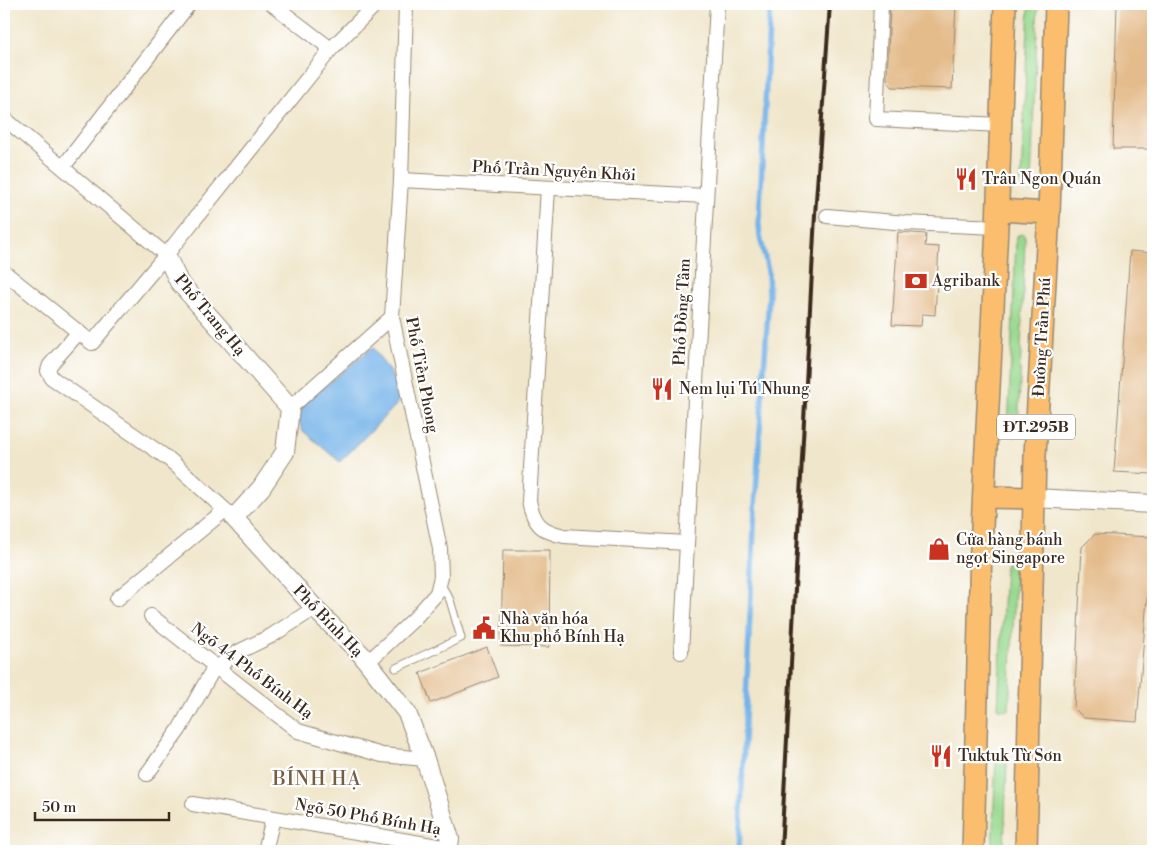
<svg xmlns="http://www.w3.org/2000/svg" width="1157" height="855" font-family="'Libre Bodoni',serif">
  <style>
    .green { fill: #98d98f; stroke: #6a8256 }
    .water { fill: #76b4e9; stroke: #586f84 }
    .lines { fill: none; stroke-linecap: round; stroke-linejoin: round }
    .stream { stroke: #76b4e9; stroke-width: 5.5 }
    .building { fill: #e4bc8c }
    .service-casing { stroke: #968874; stroke-width: 9 }
    .minor-casing { stroke: #968874; stroke-width: 16 }
    .tertiary-casing { stroke: #968874; stroke-width: 20 }
    .primary-casing { stroke: #968874; stroke-width: 24 }
    .service { stroke: #fff; stroke-width: 7 }
    .minor { stroke: #fff; stroke-width: 14 }
    .tertiary { stroke: #fff; stroke-width: 18 }
    .primary { stroke: #fbbe6e; stroke-width: 21 }
    .rail { stroke: #3b2a1e; stroke-width: 4 }
    .labels { text-anchor: middle; dominant-baseline: central; stroke-width: 4.5; stroke-linejoin: round; paint-order: stroke }
    .shield { fill: #fff; stroke: #766a62; stroke-width: 1 }
    .shield-label { font-size: 15px; font-weight: bold; fill: #3b2a1e }
    .street-label { font-size: 16px; fill: #3b2a1e; stroke: #fff }
    .poi-label { font-size: 16px; fill: #3b2a1e; stroke: #fff; text-anchor: start }
    .quarter-label { font-size: 19px; letter-spacing: 1px; fill: #765d44; stroke: #fff }
  </style>
  <rect width="100%" height="100%" fill="#fff"/>
  <filter id="ink" filterUnits="userSpaceOnUse"><feTurbulence type="fractalNoise" baseFrequency=".02" numOctaves="2"/><feDisplacementMap in="SourceGraphic" scale="10" xChannelSelector="R" yChannelSelector="G"/><feConvolveMatrix kernelMatrix="1 2 1 2 8 2 1 2 1" color-interpolation-filters="sRGB"/></filter>
  <filter id="wash" filterUnits="userSpaceOnUse"><feTurbulence type="fractalNoise" baseFrequency=".0096" numOctaves="4" result="noise"/><feDisplacementMap in="SourceGraphic" scale="20" xChannelSelector="R" yChannelSelector="G"/><feGaussianBlur stdDeviation="1.12" result="paint"/><feColorMatrix in="noise" values="0 0 0 0 0 0 0 0 0 0 0 0 0 0 0 0 0 1.4 0 .05"/><feComposite in="paint" operator="in"/></filter>
  <g filter="url(#wash)">
    <rect width="100%" height="100%" fill="#f0e6cb"/>
    <g class="green">
      <polygon points="1029,4 1038,4 1031,183 1030,186 1023,186 1021,181"/>
      <polygon points="1023,234 1025,238 1018,434 1015,437 1010,436 1008,431 1016,241 1018,235"/>
      <polygon points="1009,559 1014,560 1016,565 1009,710 998,709 1005,565"/>
      <polygon points="996,758 1007,758 1004,851 992,851"/>
    </g>
    <polygon class="water" points="373,347 405,396 340,462 302,430 298,418 304,403"/>
    <g class="lines">
      <polyline class="stream" points="739,851 755,507 769,295 768,271 760,236 759,225 770,4"/>
    </g>
    <g id="blocks">
      <g class="building">
        <polygon points="890,4 956,4 952,89 892,87 887,79"/>
        <polygon points="1117,4 1153,4 1153,149 1113,149"/>
        <polygon points="898,232 926,234 925,246 939,247 935,315 922,314 921,326 892,325"/>
        <polygon points="1130,251 1153,253 1153,474 1114,472"/>
        <polygon points="1095,534 1152,537 1137,722 1084,718 1074,708 1082,547"/>
        <polygon points="503,550 550,550 549,647 501,646"/>
        <polygon points="487,647 498,677 431,703 420,673"/>
      </g>
    </g>
  </g>
  <g filter="url(#ink)">
    <use href="#blocks" fill-opacity="0" stroke="#968874" stroke-width="1"/>
    <g class="lines">
      <defs>
        <polyline id="service" points="396,668 461,638 450,600 440,583"/>
        <g id="minor">
          <polyline points="272,4 331,49"/>
          <polyline points="881,4 876,119 1001,125"/>
          <polyline points="4,118 166,255"/>
          <polyline points="63,167 189,4"/>
          <polyline points="401,180 706,196"/>
          <path d="M548,188L529,501C534,524 541,531 564,536L687,543"/>
          <polyline points="827,216 906,223 997,227"/>
          <polyline points="4,272 92,343 166,255 331,49 376,4"/>
          <polyline points="79,332 50,365 48,371 52,378 170,460 234,518"/>
          <polyline points="290,408 392,317"/>
          <polyline points="117,599 225,510"/>
          <polyline points="151,616 298,731 382,755 425,759"/>
          <polyline points="681,652 717,4"/>
          <polyline points="368,662 415,618 437,593 441,577 440,549 392,317 401,180 406,4"/>
          <polyline points="147,774 179,730 211,673 234,654 271,636 315,608"/>
          <polyline points="193,804 449,848"/>
          <polyline points="265,851 273,818"/>
        </g>
        <g id="tertiary">
          <polyline points="166,255 179,282 290,408 285,452 261,488 234,518 320,614 361,654 407,713 425,759 450,839 448,851"/>
          <polyline points="1034,498 1153,504"/>
        </g>
        <g id="primary">
          <polyline points="998,210 1049,213"/>
          <polyline points="984,497 1034,498"/>
          <polyline points="973,851 981,548 997,227 1005,4"/>
          <polyline points="1026,851 1035,455 1049,213 1056,4"/>
        </g>
      </defs>
      <use href="#service" class="service-casing"/>
      <use href="#minor" class="minor-casing"/>
      <use href="#tertiary" class="tertiary-casing"/>
      <use href="#primary" class="primary-casing"/>
      <use href="#service" class="service"/>
      <use href="#minor" class="minor"/>
      <use href="#tertiary" class="tertiary"/>
      <use href="#primary" class="primary"/>
      <polyline class="rail" points="781,851 815,215 830,4"/>
    </g>
  </g>
  <defs>
    <symbol id="restaurant-bare" viewBox="-9 -9 18 18"><path d="M-5-6h1v4h1v-4h1v4h1v-4h1v5L-1.5 .5V6h-2V.5L-5-1ZM5-6V6H3V1.5H1.5Q1.5-4 5-6Z" fill="#c8321e" stroke="#fff" stroke-width="2.5" paint-order="stroke"/></symbol>
    <symbol id="bank-bare" viewBox="-9 -9 18 18"><path d="M-6-4H6V4H-6ZM0-2.3a2.3 2.3 0 1 0 0 4.6a2.3 2.3 0 1 0 0-4.6Z" fill="#c8321e" stroke="#fff" stroke-width="2.5" paint-order="stroke"/></symbol>
    <symbol id="shop-bare" viewBox="-9 -9 18 18"><path d="M-5-2.5h2.3a2.7 3.5 0 0 1 5.4 0H5L5.5 6h-11ZM-1.5-2.5h3a1.5 2.3 0 0 0-3 0Z" fill="#c8321e" stroke="#fff" stroke-width="2.5" paint-order="stroke"/></symbol>
    <symbol id="civic-bare" viewBox="-9 -9 18 18"><path d="M-.6-6.5H3V-4.5H.6V-3L4-1V1h2V6H-6V1h2V-1L-.6-3ZM-1.2 2.5V6h2.4V2.5Z" fill="#c8321e" stroke="#fff" stroke-width="2.5" paint-order="stroke"/></symbol>
  </defs>
  <g fill-rule="evenodd">
    <use href="#restaurant-bare" x="950" y="163" width="32" height="32"/>
    <use href="#bank-bare" x="900" y="265" width="32" height="32"/>
    <use href="#restaurant-bare" x="646" y="373" width="32" height="32"/>
    <use href="#shop-bare" x="923" y="533" width="32" height="32"/>
    <use href="#civic-bare" x="468" y="612" width="32" height="32"/>
    <use href="#restaurant-bare" x="925" y="740" width="32" height="32"/>
  </g>
  <g class="labels">
    <rect class="shield" x="997" y="414.5" width="78" height="25" rx="4"/>
    <g class="shield-label">
      <text x="1036" y="427">ĐT.295B</text>
    </g>
    <g class="street-label">
      <text transform="translate(554 171) rotate(3)">Phố Trần Nguyên Khởi</text>
      <text transform="translate(682 312) rotate(-87)">Phố Đồng Tâm</text>
      <text transform="translate(210 315) rotate(50)">Phố Trang Hạ</text>
      <text transform="translate(1042 337) rotate(-87)">Đường Trần Phú</text>
      <text transform="translate(422 375) rotate(79)">Phố Tiền Phong</text>
      <text transform="translate(328 621) rotate(46)">Phố Bính Hạ</text>
      <text transform="translate(252 671) rotate(37)">Ngõ 44 Phố Bính Hạ</text>
      <text transform="translate(368 817) rotate(10)">Ngõ 50 Phố Bính Hạ</text>
    </g>
    <g class="poi-label">
      <text x="982" y="179">Trâu Ngon Quán</text>
      <text x="932" y="281">Agribank</text>
      <text x="679" y="389">Nem lụi Tú Nhung</text>
      <text x="956" y="540">Cửa hàng bánh<tspan x="956" dy="18">ngọt Singapore</tspan></text>
      <text x="500" y="619">Nhà văn hóa<tspan x="500" dy="18">Khu phố Bính Hạ</tspan></text>
      <text x="958" y="756">Tuktuk Từ Sơn</text>
    </g>
    <g class="quarter-label">
      <text x="317" y="779">BÍNH HẠ</text>
    </g>
  </g>
  <rect width="1157" height="855" fill="none" stroke="#fff" stroke-width="20"/>
  <path d="M35 812v8h134v-8" fill="none" stroke="#3b2a1e" stroke-width="2.5"/>
  <text x="42" y="812" font-size="15" fill="#3b2a1e" stroke="#ffffff" stroke-width="4" paint-order="stroke">50 m</text>
</svg>
